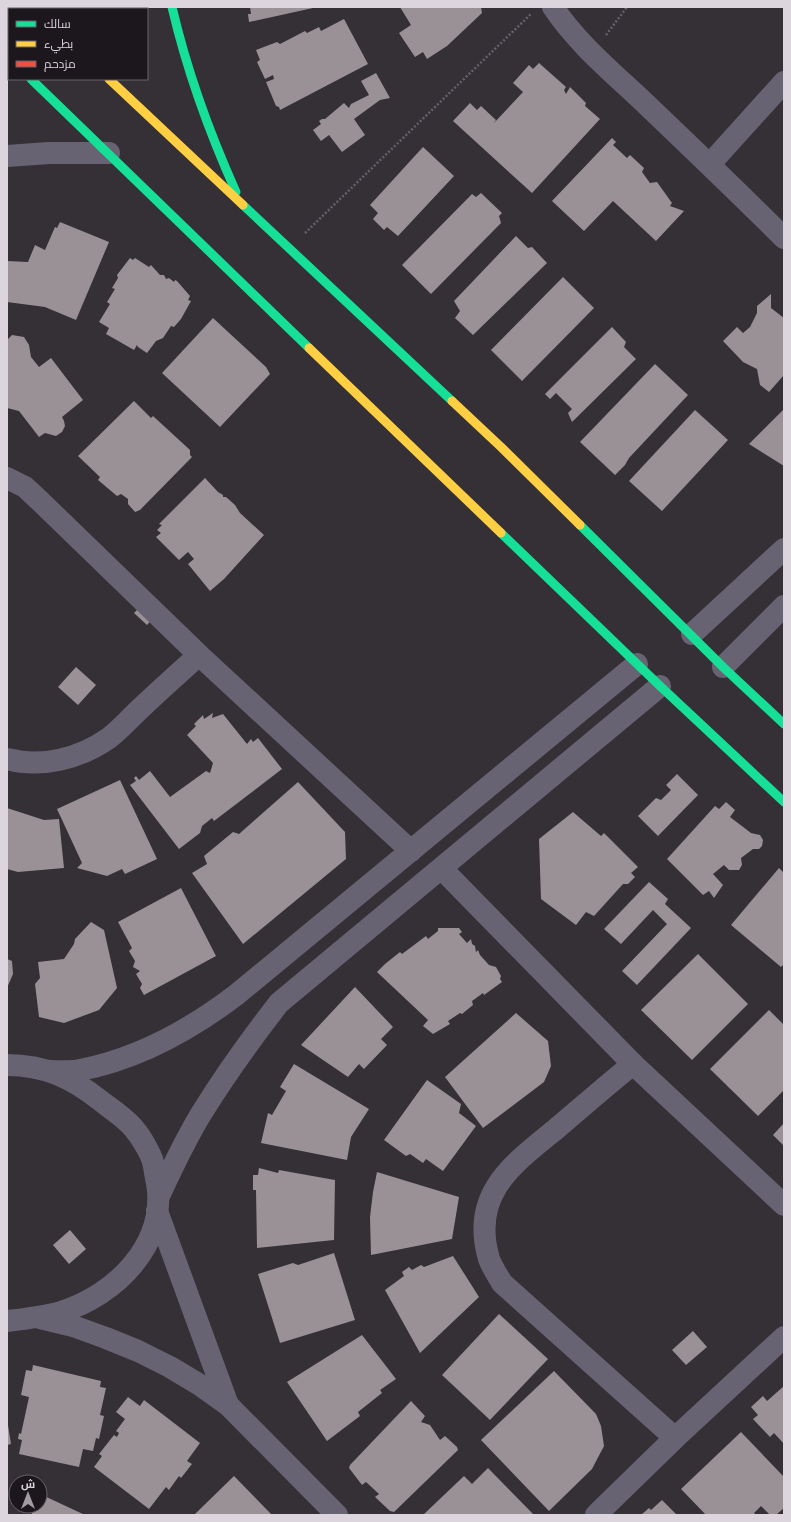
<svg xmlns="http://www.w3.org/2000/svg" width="791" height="1522" font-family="'Nunito Sans',Cairo,sans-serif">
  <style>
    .building { fill: #999196 }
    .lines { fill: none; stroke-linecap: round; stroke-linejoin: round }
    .path { stroke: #65606b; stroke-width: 2.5; stroke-dasharray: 2 2; stroke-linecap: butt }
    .street { stroke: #676372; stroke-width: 22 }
    .fast { stroke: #16e098; stroke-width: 9 }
    .slow { stroke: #ffcf43; stroke-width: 9 }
    .jam { stroke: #f24e42; stroke-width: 9 }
  </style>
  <rect width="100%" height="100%" fill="#352f36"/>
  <g class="building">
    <polygon points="250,7 313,7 313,8 249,22 248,14 251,14"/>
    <polygon points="400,7 481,7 482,13 447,46 427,59 423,52 415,57 399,33 411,25"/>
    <polygon points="344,19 368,64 280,110 279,107 276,106 266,82 274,79 273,75 265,79 257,62 260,60 256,50 277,42 280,44 305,31 307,33 319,27 321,31"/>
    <polygon points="539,63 566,87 564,90 566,94 570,87 586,103 585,106 600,119 532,193 453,121 470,103 477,110 481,106 496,120 494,123 523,92 513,83 529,65 533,69"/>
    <polygon points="376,73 390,98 380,100 354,119 365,135 342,152 329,135 321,141 313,130 321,124 319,121 322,119 325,119 344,103 349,108 351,104 369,95 361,81"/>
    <polygon points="612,138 616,142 613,145 627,158 630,155 644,168 642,172 650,183 657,182 672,203 670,206 684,211 656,241 613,201 584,231 552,201"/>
    <polygon points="423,147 454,176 398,236 387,227 384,230 373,219 378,213 370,205"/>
    <polygon points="481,193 502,213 499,216 501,223 431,294 402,265 472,194 476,197"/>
    <polygon points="60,222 109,242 76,320 45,307 7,302 7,261 28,262 35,245 45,250 55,227 57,228"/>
    <polygon points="516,236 528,248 532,247 547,263 473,335 455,318 460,311 454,301"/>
    <polygon points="130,258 133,260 135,258 149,267 151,265 160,275 164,275 166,279 169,278 174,282 175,280 177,281 190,296 188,300 191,301 181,319 174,327 171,326 163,338 156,341 147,353 138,347 137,345 134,350 106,334 109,328 99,322 110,304 107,302 115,289 112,288 118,278 117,275"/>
    <polygon points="563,277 594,308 522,381 491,350"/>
    <polygon points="771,294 771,308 784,318 784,375 769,392 760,385 757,369 743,362 723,341 737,327 743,333 750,327 757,313 757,306"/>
    <polygon points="213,318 266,367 270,374 220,427 162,373"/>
    <polygon points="612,327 626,342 624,347 636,359 572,422 568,413 572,409 556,393 550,399 545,394"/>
    <polygon points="12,335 24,337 29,345 31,357 39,367 51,358 83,400 62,417 64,421 65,426 62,432 56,436 45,433 39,437 19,411 7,408 7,340"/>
    <polygon points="655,364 688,395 629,458 625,465 615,475 580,442"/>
    <polygon points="134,401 151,418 153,416 190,450 190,455 192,457 140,510 135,512 128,504 128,499 121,494 117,496 98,480 100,477 78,456"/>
    <polygon points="784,409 784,466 749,444"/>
    <polygon points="695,410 728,440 662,511 629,481"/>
    <polygon points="205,478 218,492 223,495 223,497 226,497 235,505 240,513 264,535 224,579 210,591 188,564 194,559 188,552 179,560 156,537 161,533 157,530 162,525 159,524"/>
    <polygon points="141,606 154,617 147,625 134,613"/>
    <polygon points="76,667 96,685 78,705 58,687"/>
    <polygon points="213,713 212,718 223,714 247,744 251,739 253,742 258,738 282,769 214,821 212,818 202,826 200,833 179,849 130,785 136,781 134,778 136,776 139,780 150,771 170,797 206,771 210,773 213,763 187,735 196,726 194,724 203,715 204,719"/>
    <polygon points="677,774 698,795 658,836 638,816 656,798 661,800 671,790 666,785"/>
    <polygon points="120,780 157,859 125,874 122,869 107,876 77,868 82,863 57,809"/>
    <polygon points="298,782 345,832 346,859 243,944 192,873 207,864 204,856 233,832 239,834"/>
    <polygon points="726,802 735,810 730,817 751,833 760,835 763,840 762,846 759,849 753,849 741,858 742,865 739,870 729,870 724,865 713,874 723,885 714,898 709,891 703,895 667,859 715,806 719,809"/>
    <polygon points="7,808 44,820 59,819 64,868 18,872 7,869"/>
    <polygon points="573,812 601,836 604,833 638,867 631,873 635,877 628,884 623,884 594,916 586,912 576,925 541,899 539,839"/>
    <polygon points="779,868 784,873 784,964 781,967 731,925"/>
    <polygon points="649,882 668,899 665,904 691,928 637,985 622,971 667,924 653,910 621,944 604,929"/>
    <polygon points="181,888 216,956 144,995 140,988 142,984 136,974 140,971 133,967 135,961 129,951 132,948 118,922"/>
    <polygon points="91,922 104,930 117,988 99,1010 64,1023 39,1017 35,984 40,978 38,962 64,959 74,944 75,939"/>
    <polygon points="438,928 459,928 462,932 459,934 467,943 471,939 472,944 475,946 476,952 478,950 480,955 489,965 496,967 501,976 500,979 502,982 484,995 483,993 472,1001 473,1005 462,1014 460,1013 448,1021 450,1024 433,1034 423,1026 428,1020 377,972 385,964 400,952 402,954 426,936 428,939 438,931"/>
    <polygon points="698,954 748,1004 692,1060 641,1010"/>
    <polygon points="7,959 12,961 13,974 7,988"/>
    <polygon points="355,987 393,1027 381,1039 387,1045 364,1069 359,1064 348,1077 301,1045"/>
    <polygon points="769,1010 784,1025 784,1090 758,1116 710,1069"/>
    <polygon points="516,1013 548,1041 551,1066 544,1082 483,1128 445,1077"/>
    <polygon points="294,1064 369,1109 351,1137 347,1160 261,1143 268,1113 272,1115 286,1091 280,1087"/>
    <polygon points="427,1080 461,1104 459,1113 476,1126 443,1171 426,1159 423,1163 410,1154 406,1156 384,1140"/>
    <polygon points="784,1123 784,1146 773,1135"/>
    <polygon points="259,1168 278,1173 279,1170 335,1180 334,1240 257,1248 256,1190 253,1190 253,1175 258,1175"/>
    <polygon points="377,1172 459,1197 452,1239 371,1255 370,1217 373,1192"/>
    <polygon points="70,1230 86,1249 69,1264 53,1245"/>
    <polygon points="334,1253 355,1320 280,1343 258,1274 293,1263 298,1265"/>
    <polygon points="453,1256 479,1297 420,1353 385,1290 404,1276 402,1272 409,1267 412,1270 421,1265 424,1267"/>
    <polygon points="499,1314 548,1359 490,1420 442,1375"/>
    <polygon points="693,1331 707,1347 686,1365 672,1350"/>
    <polygon points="362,1335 396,1379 380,1390 382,1393 358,1412 360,1416 327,1441 287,1382"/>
    <polygon points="33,1365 101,1381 100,1387 106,1388 100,1415 104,1416 99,1439 96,1438 93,1451 83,1449 79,1467 19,1454 22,1440 18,1439 19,1433 21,1434 29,1397 21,1395 26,1370 32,1371"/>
    <polygon points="554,1371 596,1414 601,1426 604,1446 592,1469 549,1511 481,1440"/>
    <polygon points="784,1386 784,1444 774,1433 770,1437 753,1419 758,1415 751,1407 763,1396 767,1401"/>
    <polygon points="128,1397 140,1406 144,1400 200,1443 187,1461 192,1464 181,1478 179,1476 169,1490 166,1487 149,1509 94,1467 102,1456 99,1454 114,1435 117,1437 119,1433 116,1431 125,1419 116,1412"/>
    <polygon points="411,1401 425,1416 421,1422 430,1425 440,1440 445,1436 457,1447 458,1450 394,1512 390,1511 375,1497 379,1494 366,1482 362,1485 349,1468 350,1465"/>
    <polygon points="7,1419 11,1444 7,1445"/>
    <polygon points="741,1432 784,1477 784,1508 776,1515 770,1515 761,1506 754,1513 756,1515 706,1515 681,1489"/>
    <polygon points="488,1468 534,1515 423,1515 464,1476 472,1484"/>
    <polygon points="234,1476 272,1515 194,1515"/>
    <polygon points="40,1494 85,1515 32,1515 32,1513 27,1511 29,1506 40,1506"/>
    <polygon points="662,1500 677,1515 641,1515 649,1508 651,1510"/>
  </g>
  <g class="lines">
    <g class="path">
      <polyline points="606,35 627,7"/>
      <polyline points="305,233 531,14"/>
    </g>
    <g class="street">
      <path d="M553,7C579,46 617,76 650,108C695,151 740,194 784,238"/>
      <polyline points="7,156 49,153 109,153"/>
      <polyline points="710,164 784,82"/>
      <polyline points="7,478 25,487 41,502 199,655 411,851"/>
      <polyline points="692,634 784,549"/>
      <polyline points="723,667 784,606"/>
      <path d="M7,759C42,768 79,759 109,738C121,729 131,717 142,707C161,689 180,672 199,655"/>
      <polyline points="442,869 633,1064 784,1205"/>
      <path d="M633,1064C607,1085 582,1107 556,1129C512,1165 470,1194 489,1259C492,1267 498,1276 502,1283L675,1438"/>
      <path d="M7,1065C45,1065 72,1078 101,1101C111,1109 128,1120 135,1130C141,1137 151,1154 153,1162C155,1169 155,1176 157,1183C167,1244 116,1295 61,1312C43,1317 25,1319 7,1321"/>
      <path d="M50,1071C60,1071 71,1072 80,1070C138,1059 190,1030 236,995L637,664"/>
      <path d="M159,1196C172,1168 185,1140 201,1114C225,1075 251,1039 279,1003L660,686"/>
      <polyline points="157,1211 228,1405"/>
      <polyline points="40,1318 73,1326 106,1338 138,1351 170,1367 200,1385 228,1405 337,1515"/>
      <polyline points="596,1515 675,1438 784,1337"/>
    </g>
    <g class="fast">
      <path d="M172,7C187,71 209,132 236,192"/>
      <polyline points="121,9 123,7"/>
      <polyline points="7,56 9,58"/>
      <polyline points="31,79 309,348"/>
      <polyline points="243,205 452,401"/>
      <polyline points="580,525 723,667 784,724"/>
      <polyline points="501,533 660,686 784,802"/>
    </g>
    <g class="slow">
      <polyline points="109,79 243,205"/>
      <polyline points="309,348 501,533"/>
      <polyline points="452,401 501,447 580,525"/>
    </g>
    <polyline class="jam" points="33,7 35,9"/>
  </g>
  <rect width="791" height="1522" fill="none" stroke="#ddd5de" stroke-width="16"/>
  <rect x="8" y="8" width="140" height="72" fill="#1c161d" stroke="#69626a"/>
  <rect x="16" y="21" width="20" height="6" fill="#16e098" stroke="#69626a"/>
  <text x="44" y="28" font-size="12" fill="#ddd5de">سالك</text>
  <rect x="16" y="41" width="20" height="6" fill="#ffcf43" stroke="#69626a"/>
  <text x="44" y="48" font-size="12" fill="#ddd5de">بطيء</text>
  <rect x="16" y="61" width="20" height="6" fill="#f24e42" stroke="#69626a"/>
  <text x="44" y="68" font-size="12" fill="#ddd5de">مزدحم</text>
  <g transform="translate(28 1494)"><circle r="19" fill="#1c161d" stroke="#69626a"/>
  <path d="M0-3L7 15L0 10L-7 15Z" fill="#a29ba3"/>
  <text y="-6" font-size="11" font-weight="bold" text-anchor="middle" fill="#ddd5de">ش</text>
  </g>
</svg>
